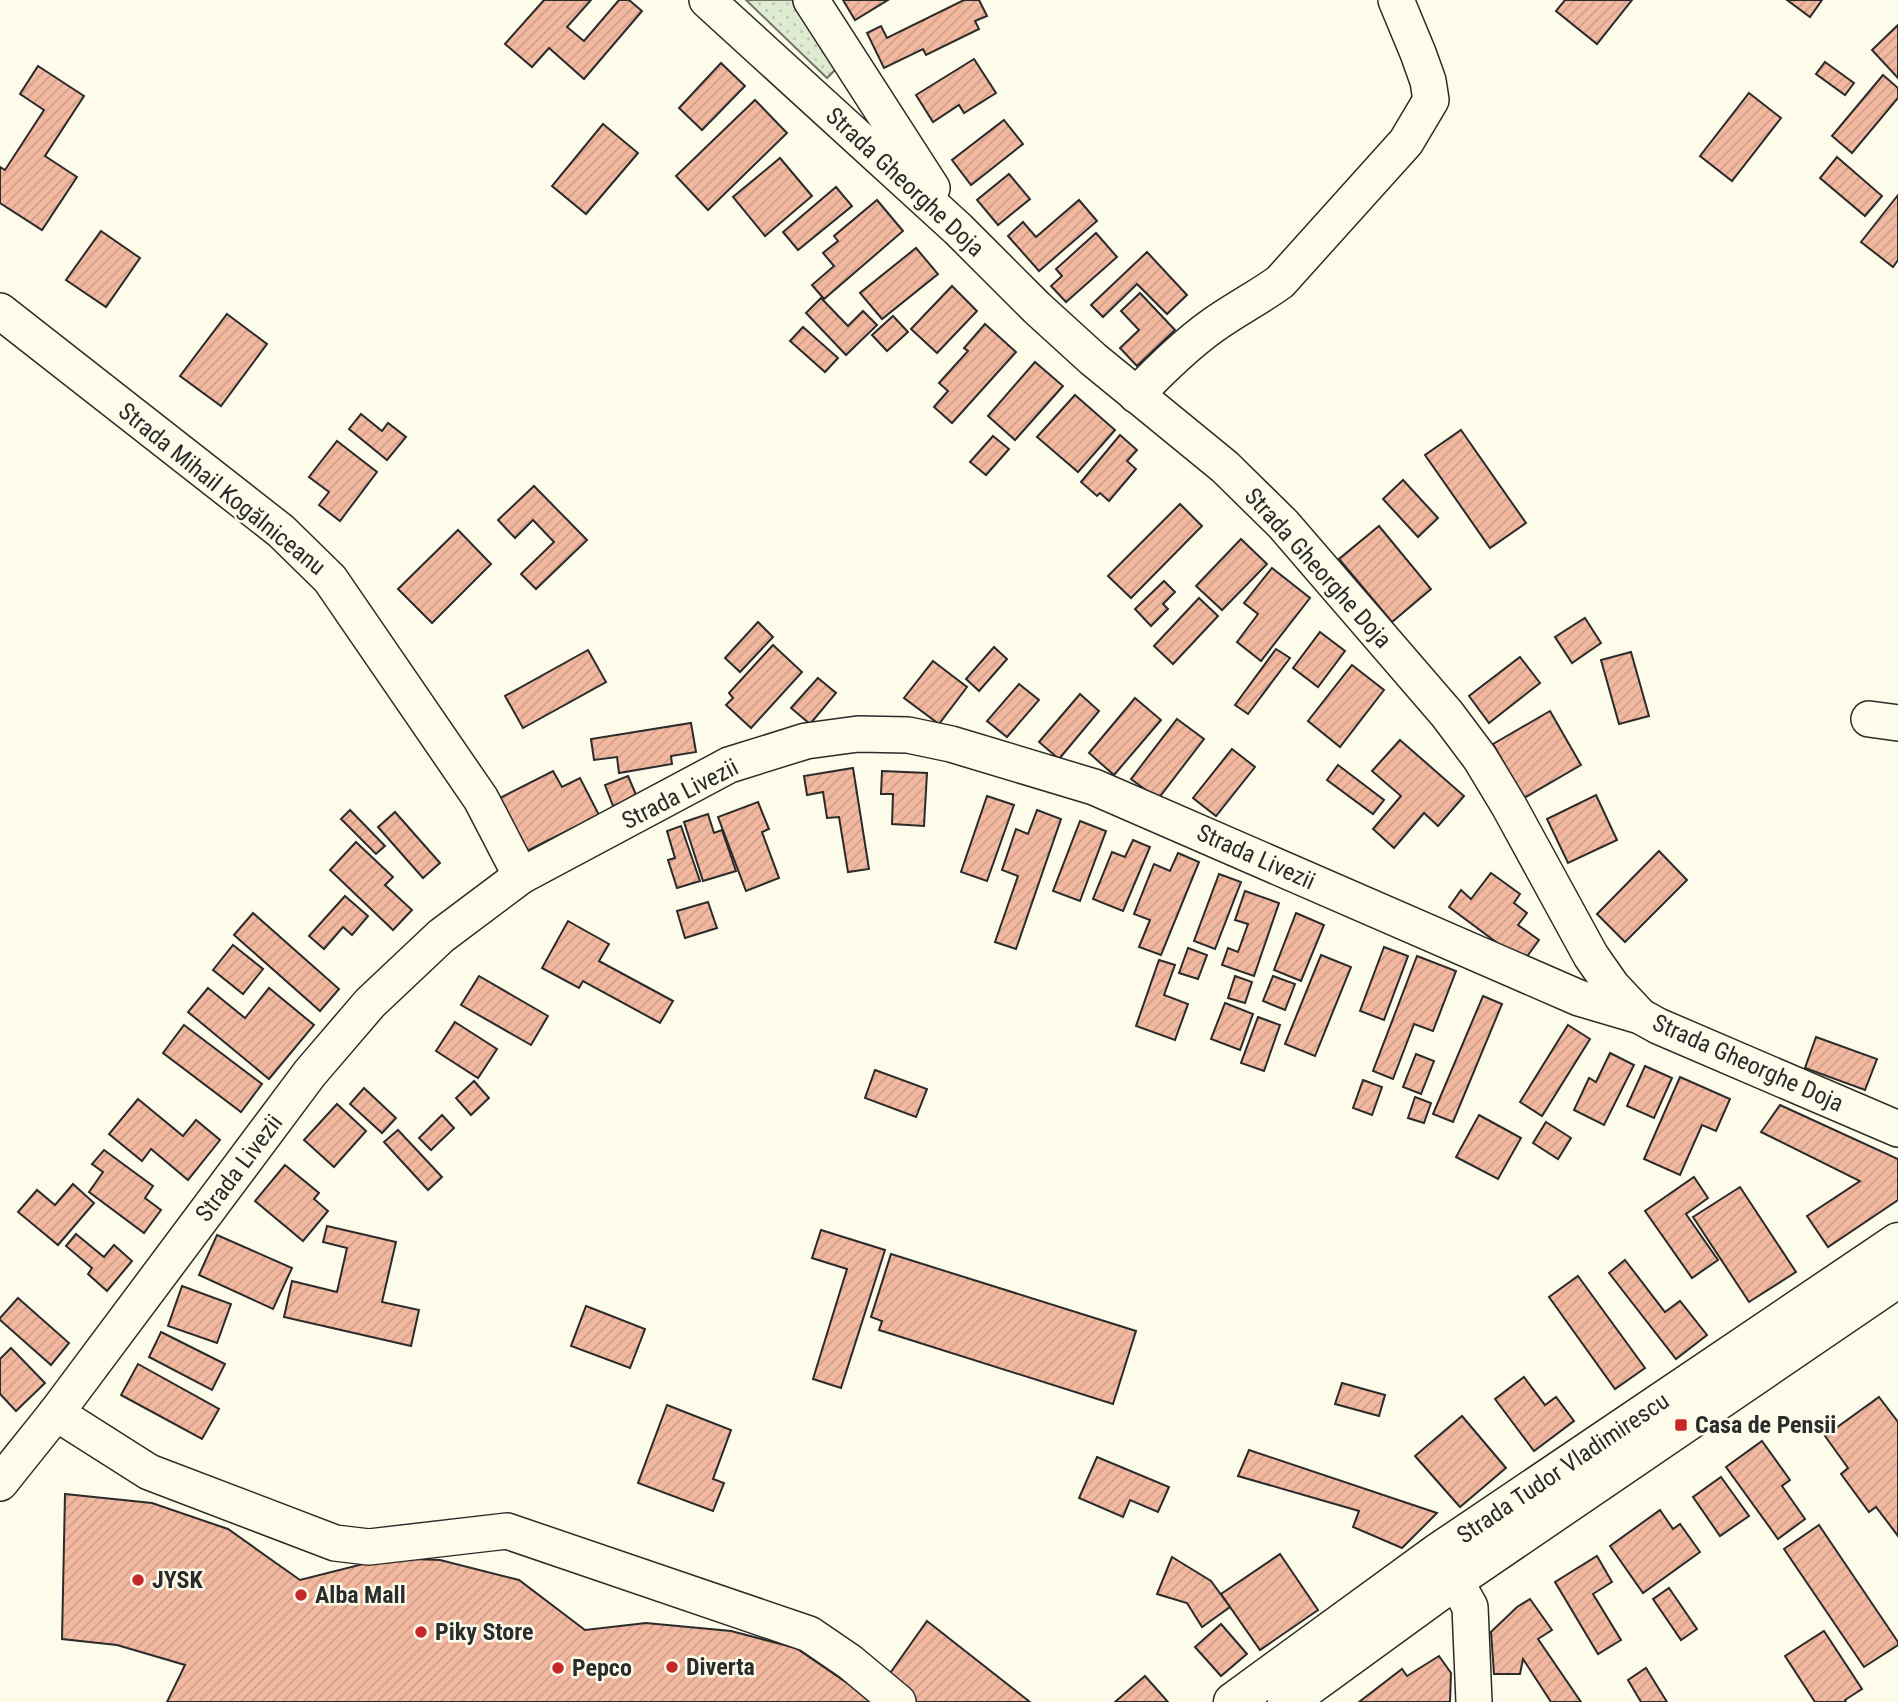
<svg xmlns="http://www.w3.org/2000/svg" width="1898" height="1702" font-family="'Roboto Condensed',sans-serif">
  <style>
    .grass { fill: url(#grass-dots); stroke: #74746e; stroke-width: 2 }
    .building { fill: url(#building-hatch); stroke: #2b2b2b; stroke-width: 2 }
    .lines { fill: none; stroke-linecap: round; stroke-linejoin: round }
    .minor-casing { stroke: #2b2b2b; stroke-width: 38 }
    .major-casing { stroke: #2b2b2b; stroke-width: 41 }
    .minor { stroke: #fdfbea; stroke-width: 35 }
    .major { stroke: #fdfbea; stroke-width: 38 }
    .poi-dot { fill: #c62828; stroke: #fdfbea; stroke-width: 2.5 }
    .labels { text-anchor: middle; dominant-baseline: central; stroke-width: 5; stroke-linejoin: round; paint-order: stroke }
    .street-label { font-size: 24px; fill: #2b2b2b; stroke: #fdfbea }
    .poi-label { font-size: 24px; font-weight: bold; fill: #2b2b2b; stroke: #fdfbea; text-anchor: start }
  </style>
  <defs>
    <pattern id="grass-dots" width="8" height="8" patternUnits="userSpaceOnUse" patternTransform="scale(1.75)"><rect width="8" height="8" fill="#deebd1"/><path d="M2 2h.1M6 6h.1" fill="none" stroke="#bfcab4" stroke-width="1.8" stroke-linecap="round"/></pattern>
    <pattern id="building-hatch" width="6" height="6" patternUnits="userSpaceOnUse" patternTransform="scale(1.75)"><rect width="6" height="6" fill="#f2b8a0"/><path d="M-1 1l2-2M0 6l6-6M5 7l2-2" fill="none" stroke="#d09e8a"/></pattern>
  </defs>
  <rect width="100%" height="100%" fill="#fdfbea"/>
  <polygon class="grass" points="746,0 792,0 837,68 827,78"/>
  <g class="building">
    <polygon points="544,0 591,0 567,27 584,41 619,0 629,0 642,11 584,79 549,48 532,67 505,44"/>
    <polygon points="843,0 888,0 855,20"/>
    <polygon points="964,0 979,0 987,16 975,21 979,29 926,55 923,49 884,68 867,33 881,26 887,38"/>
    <polygon points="1565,0 1632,0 1597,44 1556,11"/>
    <polygon points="1787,0 1822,0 1810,17"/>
    <polygon points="1898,25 1898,78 1872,50"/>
    <polygon points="974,59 996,93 964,113 959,105 933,122 916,95"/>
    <polygon points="1825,62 1854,83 1845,95 1816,74"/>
    <polygon points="721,63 745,86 702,130 679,108"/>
    <polygon points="38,66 84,96 45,156 77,177 42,230 0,203 0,167 5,170 44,110 20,94"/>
    <polygon points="1883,75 1898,88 1898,98 1852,153 1832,136"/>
    <polygon points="1749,93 1781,118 1732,181 1700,156"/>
    <polygon points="755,100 787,133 708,210 676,176"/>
    <polygon points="1004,120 1023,144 971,185 952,160"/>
    <polygon points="603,124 638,153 586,214 552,186"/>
    <polygon points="1837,157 1882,196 1865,216 1820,178"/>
    <polygon points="780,158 812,196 765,236 733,197"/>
    <polygon points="1009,174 1030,199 998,225 977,200"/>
    <polygon points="836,187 852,206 798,250 783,232"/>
    <polygon points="1898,195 1898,260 1893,267 1861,242"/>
    <polygon points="877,200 903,231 824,299 812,285 834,266 823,253 838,241 834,236"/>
    <polygon points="1079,200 1097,221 1039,271 1008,236 1023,222 1036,237"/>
    <polygon points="101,231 140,258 106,307 66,280"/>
    <polygon points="1096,233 1117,257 1066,302 1051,286 1062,276 1056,269"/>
    <polygon points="916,248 938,274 882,319 860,293"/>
    <polygon points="1147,252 1187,295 1167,314 1137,284 1103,317 1091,305"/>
    <polygon points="952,286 977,311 937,353 911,329"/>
    <polygon points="1140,293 1175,330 1137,366 1120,348 1139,330 1121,311"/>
    <polygon points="821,298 848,326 863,311 877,325 846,355 806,313"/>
    <polygon points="227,314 267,344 221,406 180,376"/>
    <polygon points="893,316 908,332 887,351 872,335"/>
    <polygon points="985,324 1016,352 952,423 934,407 948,391 939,383 968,351 964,348"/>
    <polygon points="803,327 838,358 825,372 790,341"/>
    <polygon points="1035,362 1063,386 1015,440 988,416"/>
    <polygon points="1075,395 1115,430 1078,472 1037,437"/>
    <polygon points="361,414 382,431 388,423 406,437 387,460 349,429"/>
    <polygon points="1461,430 1526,523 1490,548 1425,455"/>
    <polygon points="1120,435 1137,450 1127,461 1136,469 1109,501 1100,493 1097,496 1081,482"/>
    <polygon points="993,436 1009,449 986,475 970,462"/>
    <polygon points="337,441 377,472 340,521 319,505 329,492 309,477"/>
    <polygon points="1403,480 1438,518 1418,537 1383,499"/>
    <polygon points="534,486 587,540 536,589 521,574 554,542 533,520 515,538 498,520"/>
    <polygon points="1180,504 1202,526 1131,598 1108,576"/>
    <polygon points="1379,526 1431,589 1392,622 1339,559"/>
    <polygon points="458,530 491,564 432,623 398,589"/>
    <polygon points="1241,539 1267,564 1222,610 1196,586"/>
    <polygon points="1272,568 1310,598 1261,661 1237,642 1258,614 1244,603"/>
    <polygon points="1164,581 1175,592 1163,604 1168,609 1151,626 1135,609"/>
    <polygon points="1199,598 1218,616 1173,664 1154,646"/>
    <polygon points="1585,618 1601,643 1572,663 1555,637"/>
    <polygon points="758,622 773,637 740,672 725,658"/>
    <polygon points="1320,632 1345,651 1318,687 1293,668"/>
    <polygon points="773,645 802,672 751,728 726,705 733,698 729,693"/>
    <polygon points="994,647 1007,659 979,691 966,679"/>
    <polygon points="1276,649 1290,658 1248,714 1235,705"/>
    <polygon points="588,650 606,682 523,728 505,696"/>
    <polygon points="1631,652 1649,716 1619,724 1601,660"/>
    <polygon points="1520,657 1540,683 1489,723 1469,696"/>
    <polygon points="933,661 967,687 939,724 904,698"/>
    <polygon points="1352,665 1384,690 1340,747 1308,721"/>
    <polygon points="818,678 836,693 810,724 791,708"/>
    <polygon points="1019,684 1039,700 1007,737 987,721"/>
    <polygon points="1080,694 1099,711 1059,759 1039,742"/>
    <polygon points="1135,698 1161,720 1114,775 1089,753"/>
    <polygon points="1550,711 1581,765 1524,798 1493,744"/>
    <polygon points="1177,719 1204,739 1158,799 1131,779"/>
    <polygon points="691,723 696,752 671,756 672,764 619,773 617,757 594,760 591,739"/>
    <polygon points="1400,740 1464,796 1438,826 1424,813 1394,848 1373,829 1401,796 1372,771"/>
    <polygon points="1232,749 1255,767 1216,816 1193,798"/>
    <polygon points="1338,765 1384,800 1373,814 1327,780"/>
    <polygon points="853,768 869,869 848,872 839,817 827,818 823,792 807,795 804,776"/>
    <polygon points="553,771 562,787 580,778 599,815 525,852 498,799"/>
    <polygon points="882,771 927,773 924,826 892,824 893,794 881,794"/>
    <polygon points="628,776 637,797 613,806 605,785"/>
    <polygon points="1596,795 1617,840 1568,863 1547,819"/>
    <polygon points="987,796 1014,805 987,881 961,872"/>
    <polygon points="758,802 769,829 762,832 779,878 746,891 718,817"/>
    <polygon points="350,810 385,846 376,854 341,819"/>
    <polygon points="1037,810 1061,819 1016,949 995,942 1018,876 1002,870 1016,829 1028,834"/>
    <polygon points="395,812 440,863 423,878 378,827"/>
    <polygon points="708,814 714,833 722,830 736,871 703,881 684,822"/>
    <polygon points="1080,821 1106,831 1080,901 1053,891"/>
    <polygon points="681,826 700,881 677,888 668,860 675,858 667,831"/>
    <polygon points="1133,840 1150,847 1123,911 1093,899 1112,852 1125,857"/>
    <polygon points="356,842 393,877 385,885 412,910 393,930 330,870"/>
    <polygon points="1659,851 1687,880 1625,942 1597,914"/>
    <polygon points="1178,853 1199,862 1161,955 1139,947 1150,920 1134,914 1154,864 1170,871"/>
    <polygon points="1491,873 1520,894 1514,903 1527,913 1518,925 1539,940 1523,962 1449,907 1461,890 1471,899"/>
    <polygon points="1219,874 1241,882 1215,949 1194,941"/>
    <polygon points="1245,891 1279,903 1254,976 1222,965 1228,948 1238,952 1248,924 1235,920"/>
    <polygon points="345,896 368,916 352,935 343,927 324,949 309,936"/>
    <polygon points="708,902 717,928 685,938 677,911"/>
    <polygon points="253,913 339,989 320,1011 234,935"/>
    <polygon points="1296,913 1324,925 1301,981 1274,970"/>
    <polygon points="568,921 609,944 599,961 673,1001 660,1023 583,981 579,988 542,968"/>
    <polygon points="233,945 263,969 243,994 213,970"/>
    <polygon points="1384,947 1408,956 1384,1020 1360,1011"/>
    <polygon points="1188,948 1207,955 1198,979 1179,973"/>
    <polygon points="1321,955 1351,967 1315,1056 1285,1044"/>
    <polygon points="1417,956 1456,971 1433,1031 1414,1024 1393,1079 1373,1071"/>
    <polygon points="1159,960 1175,965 1164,995 1188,1004 1175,1040 1136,1026"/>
    <polygon points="479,976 548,1016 531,1045 461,1005"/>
    <polygon points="1235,976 1252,982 1245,1003 1228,998"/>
    <polygon points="1273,976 1295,984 1285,1010 1263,1001"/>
    <polygon points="208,988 245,1018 269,988 314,1025 269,1079 188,1012"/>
    <polygon points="1483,996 1502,1004 1453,1122 1433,1114"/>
    <polygon points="1225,1003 1253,1014 1240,1050 1211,1039"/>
    <polygon points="1258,1017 1280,1025 1264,1071 1241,1063"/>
    <polygon points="455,1022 497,1049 478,1078 436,1051"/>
    <polygon points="184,1025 262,1084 241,1112 163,1053"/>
    <polygon points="1568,1025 1590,1039 1542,1116 1520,1102"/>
    <polygon points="1816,1037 1877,1059 1865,1090 1805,1068"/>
    <polygon points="1610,1053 1634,1065 1604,1125 1574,1110 1589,1078 1596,1082"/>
    <polygon points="1416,1054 1434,1061 1421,1094 1403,1087"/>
    <polygon points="1645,1066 1672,1078 1654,1118 1627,1106"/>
    <polygon points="875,1070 927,1089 916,1117 865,1098"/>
    <polygon points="1680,1077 1730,1099 1716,1131 1702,1125 1680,1175 1644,1159"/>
    <polygon points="1363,1080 1382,1087 1372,1115 1353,1108"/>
    <polygon points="474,1081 489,1098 471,1115 456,1098"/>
    <polygon points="364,1088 396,1118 382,1133 350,1104"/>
    <polygon points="1415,1097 1431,1103 1424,1123 1408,1118"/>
    <polygon points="138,1099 183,1136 196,1120 220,1140 188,1180 151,1149 142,1161 109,1134"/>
    <polygon points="337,1104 366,1131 334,1167 304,1140"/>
    <polygon points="1780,1105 1898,1159 1898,1200 1828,1247 1807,1216 1860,1181 1761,1132"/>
    <polygon points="442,1115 454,1128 431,1150 419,1138"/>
    <polygon points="1479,1115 1521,1138 1498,1179 1456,1157"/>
    <polygon points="1546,1122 1571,1138 1558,1159 1533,1143"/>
    <polygon points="398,1130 442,1177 428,1190 384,1142"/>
    <polygon points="104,1150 153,1186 145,1198 161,1210 144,1233 89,1192 103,1172 92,1164"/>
    <polygon points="285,1165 319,1193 314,1199 328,1211 303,1241 255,1201"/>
    <polygon points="1694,1177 1708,1198 1686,1214 1718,1260 1692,1278 1645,1211"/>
    <polygon points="73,1184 94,1203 58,1245 18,1212 37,1190 55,1205"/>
    <polygon points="1740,1187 1796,1272 1749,1302 1693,1217"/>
    <polygon points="327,1226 396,1242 382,1302 419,1310 411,1346 284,1317 292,1281 337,1292 347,1248 323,1242"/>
    <polygon points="821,1230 885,1250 841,1388 813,1379 847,1269 812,1258"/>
    <polygon points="76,1234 104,1257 114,1245 132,1261 107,1291 88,1274 92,1268 66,1246"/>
    <polygon points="217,1235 292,1268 273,1309 199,1275"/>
    <polygon points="891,1254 1136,1331 1113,1404 879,1330 882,1321 871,1317"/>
    <polygon points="1625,1260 1665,1312 1680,1301 1707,1335 1676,1359 1609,1273"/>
    <polygon points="1578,1276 1645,1368 1615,1389 1549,1297"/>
    <polygon points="182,1286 231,1304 217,1343 168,1326"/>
    <polygon points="18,1298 69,1343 51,1365 0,1320 0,1318"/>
    <polygon points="586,1306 645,1329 630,1368 571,1346"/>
    <polygon points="161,1332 225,1364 212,1390 149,1357"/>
    <polygon points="11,1348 45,1383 16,1411 0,1394 0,1359"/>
    <polygon points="138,1364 219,1409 202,1439 121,1395"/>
    <polygon points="1524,1377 1545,1405 1556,1397 1574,1421 1534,1451 1495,1399"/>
    <polygon points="1342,1383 1385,1395 1379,1416 1335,1404"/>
    <polygon points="1879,1397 1898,1422 1898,1536 1876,1507 1869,1512 1841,1474 1848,1468 1825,1436"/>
    <polygon points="667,1405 731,1430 713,1479 724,1483 713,1511 638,1483"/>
    <polygon points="1462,1416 1506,1468 1460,1507 1415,1456"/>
    <polygon points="1762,1441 1790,1480 1782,1486 1805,1519 1778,1539 1726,1467"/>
    <polygon points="1249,1450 1437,1513 1402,1548 1353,1527 1359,1511 1238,1476"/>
    <polygon points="1097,1457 1169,1487 1158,1512 1130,1500 1123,1517 1079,1498"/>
    <polygon points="1721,1477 1749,1516 1720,1536 1693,1497"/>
    <polygon points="65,1494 152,1503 228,1529 300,1580 387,1558 440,1560 519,1580 585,1630 646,1623 731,1631 796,1648 875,1702 167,1702 185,1665 117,1645 62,1639"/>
    <polygon points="1660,1510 1673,1529 1680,1524 1700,1552 1643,1593 1610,1546"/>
    <polygon points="1819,1525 1898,1642 1898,1645 1864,1667 1784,1549"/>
    <polygon points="1280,1554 1318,1610 1260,1650 1221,1594"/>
    <polygon points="1597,1556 1612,1582 1593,1594 1621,1640 1598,1654 1555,1582"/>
    <polygon points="1172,1557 1211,1581 1230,1607 1202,1627 1187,1603 1157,1594"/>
    <polygon points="1669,1588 1697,1629 1681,1640 1653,1599"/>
    <polygon points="1530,1599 1552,1630 1538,1639 1581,1702 1551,1702 1523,1659 1520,1674 1494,1674 1491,1632 1517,1607"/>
    <polygon points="927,1621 1030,1702 917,1702 886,1679"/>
    <polygon points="1221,1624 1247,1654 1221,1676 1195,1647"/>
    <polygon points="1824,1631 1862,1689 1845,1700 1846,1702 1815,1702 1785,1656"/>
    <polygon points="1439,1656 1451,1673 1450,1702 1359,1702 1402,1669 1407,1676"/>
    <polygon points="1646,1668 1667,1702 1641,1702 1628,1680"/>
    <polygon points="1145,1676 1168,1702 1115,1702"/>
  </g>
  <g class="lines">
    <defs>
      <g id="minor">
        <polyline points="707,0 958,229 1037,308 1093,359 1225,467 1283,524 1447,714 1480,758 1509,806 1591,956 1612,986 1640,1016 1658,1026 1898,1129"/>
        <polyline points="811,0 932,188"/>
        <polyline points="0,311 281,531 330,579 481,799 521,876"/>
        <path d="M1136,395C1160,370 1184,346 1212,326C1234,310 1258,298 1280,282L1406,142L1431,100L1428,81L1418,53L1396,0"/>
        <polyline points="1869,719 1898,723"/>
        <polyline points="56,1413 149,1472 335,1543 369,1547 507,1531 809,1634 850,1662 898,1702"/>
        <polyline points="0,1483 56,1413 310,1073 370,1003 441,936 521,876 729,765 806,741 858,734 908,735 951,744 1094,787 1579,998 1640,1016"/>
        <polyline points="1438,1557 1455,1580 1470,1607 1474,1702"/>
      </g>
      <g id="major">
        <polyline points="1233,1702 1436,1554 1898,1242"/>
        <polyline points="1287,1702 1455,1580 1898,1278"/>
      </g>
    </defs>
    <use href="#minor" class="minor-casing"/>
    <use href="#major" class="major-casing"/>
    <use href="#minor" class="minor"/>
    <use href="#major" class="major"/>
  </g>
  <g class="poi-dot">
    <rect x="1674" y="1418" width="14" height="14" rx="3.5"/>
    <circle cx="138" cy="1580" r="7"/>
    <circle cx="301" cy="1595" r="7"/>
    <circle cx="421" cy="1632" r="7"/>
    <circle cx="672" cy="1667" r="7"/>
    <circle cx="558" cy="1668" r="7"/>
  </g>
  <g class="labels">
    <g class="street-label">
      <text transform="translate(905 182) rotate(43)">Strada Gheorghe Doja</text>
      <text transform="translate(222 489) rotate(39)">Strada Mihail Kogălniceanu</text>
      <text transform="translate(1318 568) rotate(48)">Strada Gheorghe Doja</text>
      <text transform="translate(680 794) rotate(-27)">Strada Livezii</text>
      <text transform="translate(1256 857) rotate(24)">Strada Livezii</text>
      <text transform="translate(1748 1063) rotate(24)">Strada Gheorghe Doja</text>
      <text transform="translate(239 1168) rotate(-53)">Strada Livezii</text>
      <text transform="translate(1563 1468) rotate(-34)">Strada Tudor Vladimirescu</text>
    </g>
    <g class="poi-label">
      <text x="1695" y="1425">Casa de Pensii</text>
      <text x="152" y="1580">JYSK</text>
      <text x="315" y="1595">Alba Mall</text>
      <text x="435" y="1632">Piky Store</text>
      <text x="686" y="1667">Diverta</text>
      <text x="572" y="1668">Pepco</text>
    </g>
  </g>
</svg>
